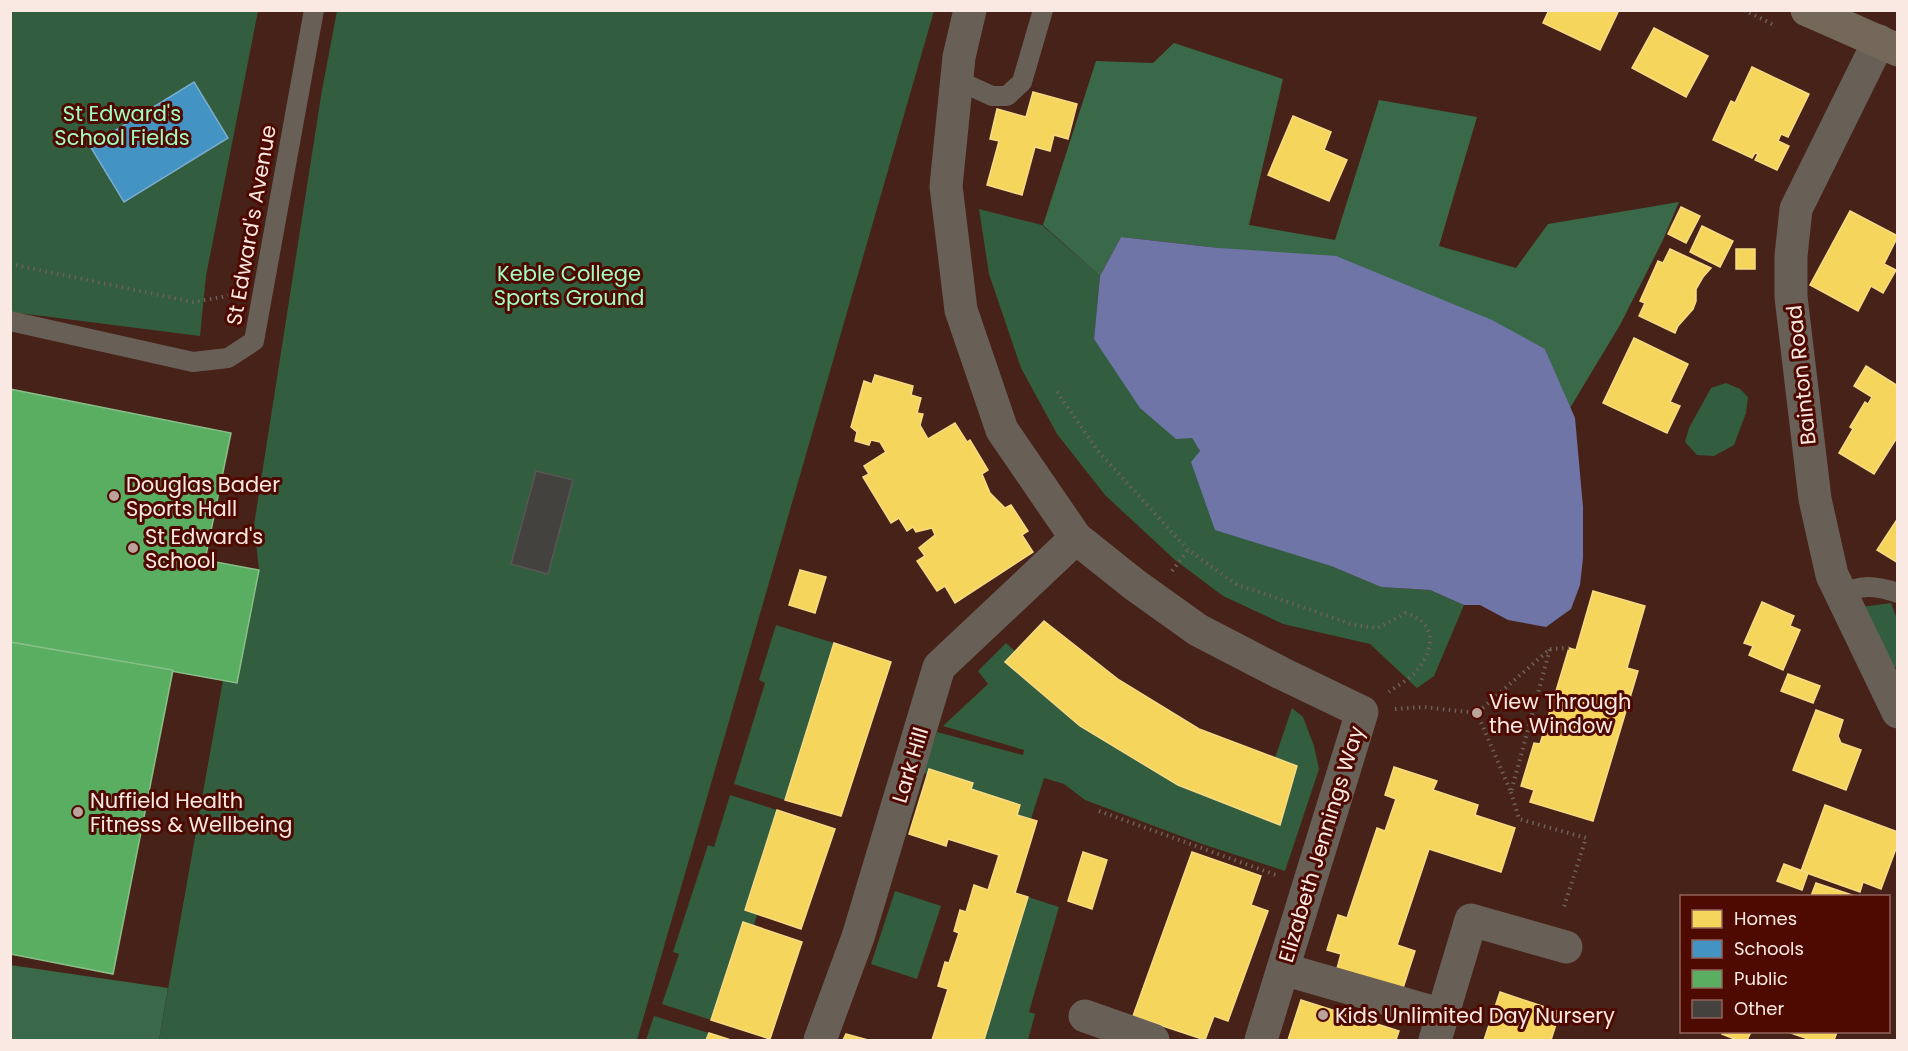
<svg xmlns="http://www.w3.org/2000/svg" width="1908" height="1051" font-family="Poppins,sans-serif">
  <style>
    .green { fill: #325d3f }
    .forest { fill: #3a6949 }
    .water { fill: #6f75a7 }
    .homes { fill: #f6d55c; stroke: #f7db84; stroke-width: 1.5 }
    .schools { fill: #4393c3; stroke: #7aaccd; stroke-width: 1.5 }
    .public { fill: #5aae61; stroke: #8abf88; stroke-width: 1.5 }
    .building { fill: #44423f; stroke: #585756; stroke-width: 1.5 }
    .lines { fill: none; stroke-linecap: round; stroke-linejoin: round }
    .path { stroke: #6d615a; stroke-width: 4; stroke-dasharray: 1.5 4.5; stroke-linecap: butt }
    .service { stroke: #686057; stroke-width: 20 }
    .minor { stroke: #686057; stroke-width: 33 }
    .primary { stroke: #74685b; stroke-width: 33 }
    .poi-dot { fill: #bba39c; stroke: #4e0a00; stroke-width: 2 }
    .labels { text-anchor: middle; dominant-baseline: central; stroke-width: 6; stroke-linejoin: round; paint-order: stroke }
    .park-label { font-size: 21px; fill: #a3fcc3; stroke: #4e0a00 }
    .street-label { font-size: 21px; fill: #fae8e3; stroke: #4e0a00 }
    .poi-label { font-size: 21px; fill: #fae8e3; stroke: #4e0a00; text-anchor: start }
  </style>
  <rect width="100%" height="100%" fill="#472219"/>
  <g class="green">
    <polygon points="11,11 258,11 206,276 200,336 11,312"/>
    <polygon points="337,11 934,11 637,1040 159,1040 223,680 259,570 254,525 322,90"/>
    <polygon points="979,209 1042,225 1100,276 1094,339 1176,438 1192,438 1200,451 1331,566 1381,587 1430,590 1464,605 1434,676 1417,688 1370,644 1283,624 1223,596 1175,560 1105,495 1057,434 1021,368 989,274"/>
    <polygon points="1726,383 1740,389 1748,397 1746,413 1734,445 1714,456 1697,455 1685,442 1689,428 1711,388"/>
    <polygon points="1891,603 1897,619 1897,667 1891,668 1861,607"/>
    <polygon points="776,625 834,643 785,800 734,784 765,683 759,680"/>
    <polygon points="1006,643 1015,651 1005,662 1080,726 1179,785 1280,825 1296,766 1275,758 1292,708 1303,717 1314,746 1319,769 1285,871 1202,844 1085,800 1064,784 1044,778 1031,819 1017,815 1020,805 923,773 937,732 1023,755 1024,750 943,726 988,684 978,671"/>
    <polygon points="730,795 777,810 745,910 757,914 754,926 743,923 711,1020 662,1004 679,954 673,952 708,845 714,847"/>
    <polygon points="895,891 941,906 917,979 871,964"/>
    <polygon points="1028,897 1059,907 1029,1012 1035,1014 1028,1040 984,1040"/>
    <polygon points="654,1016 709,1033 706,1040 646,1040"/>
  </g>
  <g class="forest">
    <polygon points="1174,43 1283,79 1249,225 1335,240 1379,100 1477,117 1439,246 1516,268 1548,224 1679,202 1662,242 1620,325 1570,408 1545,349 1219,248 1121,237 1100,276 1043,225 1096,61 1153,63"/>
    <polygon points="10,965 168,988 159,1040 11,1040"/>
  </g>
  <polygon class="water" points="1121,237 1219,248 1336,256 1492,320 1545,349 1575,418 1583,507 1583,558 1580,585 1571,609 1546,627 1508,620 1480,605 1464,605 1430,590 1381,587 1331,566 1215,530 1191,462 1200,451 1192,438 1176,439 1140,408 1094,339 1100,276"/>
  <g class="homes">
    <polygon points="1549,10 1619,10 1600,50 1543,23"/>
    <polygon points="1654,28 1708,56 1686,97 1632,68"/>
    <polygon points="1752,67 1809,94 1788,137 1781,134 1778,141 1789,146 1777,170 1755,160 1758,154 1755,153 1752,158 1713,140 1731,101 1735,103"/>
    <polygon points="1033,92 1077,104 1068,139 1054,135 1050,151 1035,147 1022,195 987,185 999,141 990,139 997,109 1026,117"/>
    <polygon points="1293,116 1331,132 1324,150 1347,160 1329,201 1268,175"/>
    <polygon points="1681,207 1700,216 1686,243 1668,234"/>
    <polygon points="1850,211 1898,236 1884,264 1896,270 1883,293 1871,286 1858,311 1810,285"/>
    <polygon points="1702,226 1733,241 1720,267 1690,252"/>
    <polygon points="1670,249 1711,268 1703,277 1696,289 1696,301 1693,309 1678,326 1675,333 1639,316 1645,303 1640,301 1658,261 1663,263"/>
    <rect x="1736" y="249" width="19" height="20"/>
    <polygon points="1634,338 1688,364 1670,402 1680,406 1667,433 1603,403"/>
    <polygon points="1866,366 1898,386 1898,436 1874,474 1839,453 1853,429 1850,427 1865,402 1868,404 1872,397 1854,386"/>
    <polygon points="875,375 913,386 911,395 921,398 917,413 923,414 920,425 928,439 955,423 967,442 970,440 988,470 982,474 990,493 1005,508 1011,505 1028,531 1022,535 1033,552 955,603 945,586 937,591 917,561 925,556 919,548 935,535 932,528 916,532 913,527 907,531 899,518 891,523 863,477 869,474 864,466 886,452 880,442 871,440 869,445 855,441 857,432 851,427 864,381 872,384"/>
    <polygon points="1898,518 1898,563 1877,550"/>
    <polygon points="800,570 826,577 815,613 789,605"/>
    <polygon points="1593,591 1645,606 1627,668 1638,671 1593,821 1530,802 1534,790 1521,786 1534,743 1540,744 1569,648 1576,650"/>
    <polygon points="1762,602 1794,616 1790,626 1800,630 1783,670 1749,655 1753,646 1744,643"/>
    <polygon points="1044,621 1119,680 1199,729 1297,766 1280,825 1178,785 1080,726 1005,662"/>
    <polygon points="834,643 891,662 841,816 785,800"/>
    <polygon points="1788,674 1820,686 1813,703 1781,691"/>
    <polygon points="1816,710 1843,720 1838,736 1841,743 1861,750 1846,790 1793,770"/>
    <polygon points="1394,767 1437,781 1433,790 1478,805 1475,815 1515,828 1501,872 1429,849 1397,945 1415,951 1403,988 1336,972 1341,954 1327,950 1338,915 1347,918 1377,828 1385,831 1396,799 1385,795"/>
    <polygon points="929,769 973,783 971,789 1020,805 1017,815 1037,821 1015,893 1028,897 984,1040 932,1040 948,989 938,986 945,962 949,963 959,933 954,931 960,910 966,912 974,885 988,890 999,855 948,839 946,846 909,834"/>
    <polygon points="1825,805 1898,832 1898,843 1881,889 1863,882 1860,892 1801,871"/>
    <polygon points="777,810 835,829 801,929 745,910"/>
    <polygon points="1083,852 1107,860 1092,909 1068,901"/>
    <polygon points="1192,852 1261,876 1251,905 1268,911 1228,1021 1214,1016 1205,1040 1133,1016"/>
    <polygon points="1784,864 1808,873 1802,890 1777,881"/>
    <polygon points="1816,883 1855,896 1811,896"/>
    <polygon points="743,922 802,942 770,1039 711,1020"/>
    <polygon points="1500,992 1560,1012 1551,1040 1484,1040"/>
    <polygon points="1301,1000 1399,1031 1396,1040 1288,1040"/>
    <polygon points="1723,1032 1751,1032 1747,1040 1737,1040 1722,1034"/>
    <polygon points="1788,1032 1837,1032 1834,1040 1811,1040"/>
    <polygon points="709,1033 731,1040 706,1040"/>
    <polygon points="846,1034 868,1040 843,1040"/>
  </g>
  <polygon class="schools" points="194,82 228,138 124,202 90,146"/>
  <g class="public">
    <polygon points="10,389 231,433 205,560 259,570 237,683 10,642"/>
    <polygon points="10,642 173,670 113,974 10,954"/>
  </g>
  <polygon class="building" points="536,471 573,480 548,574 511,564"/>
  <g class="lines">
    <g class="path">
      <polyline points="1744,10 1776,26"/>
      <polyline points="10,264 193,302 234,295"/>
      <path d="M1057,392L1098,451L1188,550L1236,584L1354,625L1378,628L1406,613C1435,622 1436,646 1418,669C1412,678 1398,685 1389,692"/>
      <polyline points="1172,571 1188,550"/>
      <polyline points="1550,649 1569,648"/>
      <polyline points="1395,709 1423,707 1477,713 1550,649 1511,792 1477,713"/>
      <polyline points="1511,792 1519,819 1586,838 1563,910"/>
      <polyline points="1099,811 1276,875"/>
    </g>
    <g class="service">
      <polyline points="957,80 992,96 1007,96 1022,82 1043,10"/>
      <polyline points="10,321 193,362 228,358 254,341 314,10"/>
      <path d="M1841,596C1859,583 1877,586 1898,593"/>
    </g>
    <g class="minor">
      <polyline points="970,10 959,57 946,186 961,310 1002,430 1076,538 1135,585 1198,630 1281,673 1362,712 1261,1040"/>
      <polyline points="1879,41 1796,209 1791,256 1791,297 1815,499 1832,575 1898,712"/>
      <polyline points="1283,969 1443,1015"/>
      <polyline points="1085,1016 1153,1040"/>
      <polyline points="820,1040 858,937 939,667 1076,538"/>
      <polyline points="1435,1040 1471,920 1566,947"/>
    </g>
    <polyline class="primary" points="1807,10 1898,50"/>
  </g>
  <g class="poi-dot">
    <circle cx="114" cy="496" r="6"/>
    <circle cx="133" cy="548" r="6"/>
    <circle cx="1477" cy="713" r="6"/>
    <circle cx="78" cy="812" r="6"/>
    <circle cx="1323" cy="1015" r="6"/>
  </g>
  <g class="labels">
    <g class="park-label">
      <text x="122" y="113">St Edward's<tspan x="122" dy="24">School Fields</tspan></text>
      <text x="569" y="273">Keble College<tspan x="569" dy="24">Sports Ground</tspan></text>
    </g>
    <g class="street-label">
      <text transform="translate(251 225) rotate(-80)">St Edward's Avenue</text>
      <text transform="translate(1801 375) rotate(-96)">Bainton Road</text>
      <text transform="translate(910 765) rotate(-73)">Lark Hill</text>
      <text transform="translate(1321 844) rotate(-73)">Elizabeth Jennings Way</text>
    </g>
    <g class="poi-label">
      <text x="126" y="484">Douglas Bader<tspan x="126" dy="24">Sports Hall</tspan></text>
      <text x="145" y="536">St Edward's<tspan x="145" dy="24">School</tspan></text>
      <text x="1489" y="701">View Through<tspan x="1489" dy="24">the Window</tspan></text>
      <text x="90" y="800">Nuffield Health<tspan x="90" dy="24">Fitness &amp; Wellbeing</tspan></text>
      <text x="1335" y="1015">Kids Unlimited Day Nursery</text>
    </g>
  </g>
  <rect width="1908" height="1051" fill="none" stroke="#fae8e3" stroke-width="24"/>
  <rect x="1680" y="895" width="210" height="138" fill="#4e0a00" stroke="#93635b" stroke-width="1.5"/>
  <rect x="1692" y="910" width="30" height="18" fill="#f6d55c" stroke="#93635b" stroke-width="1.5"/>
  <text x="1734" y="925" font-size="18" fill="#fae8e3">Homes</text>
  <rect x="1692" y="940" width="30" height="18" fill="#4393c3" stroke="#93635b" stroke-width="1.5"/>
  <text x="1734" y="955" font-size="18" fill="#fae8e3">Schools</text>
  <rect x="1692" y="970" width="30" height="18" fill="#5aae61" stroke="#93635b" stroke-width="1.5"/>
  <text x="1734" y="985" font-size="18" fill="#fae8e3">Public</text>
  <rect x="1692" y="1000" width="30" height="18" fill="#44423f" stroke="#93635b" stroke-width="1.5"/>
  <text x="1734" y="1015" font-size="18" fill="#fae8e3">Other</text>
</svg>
